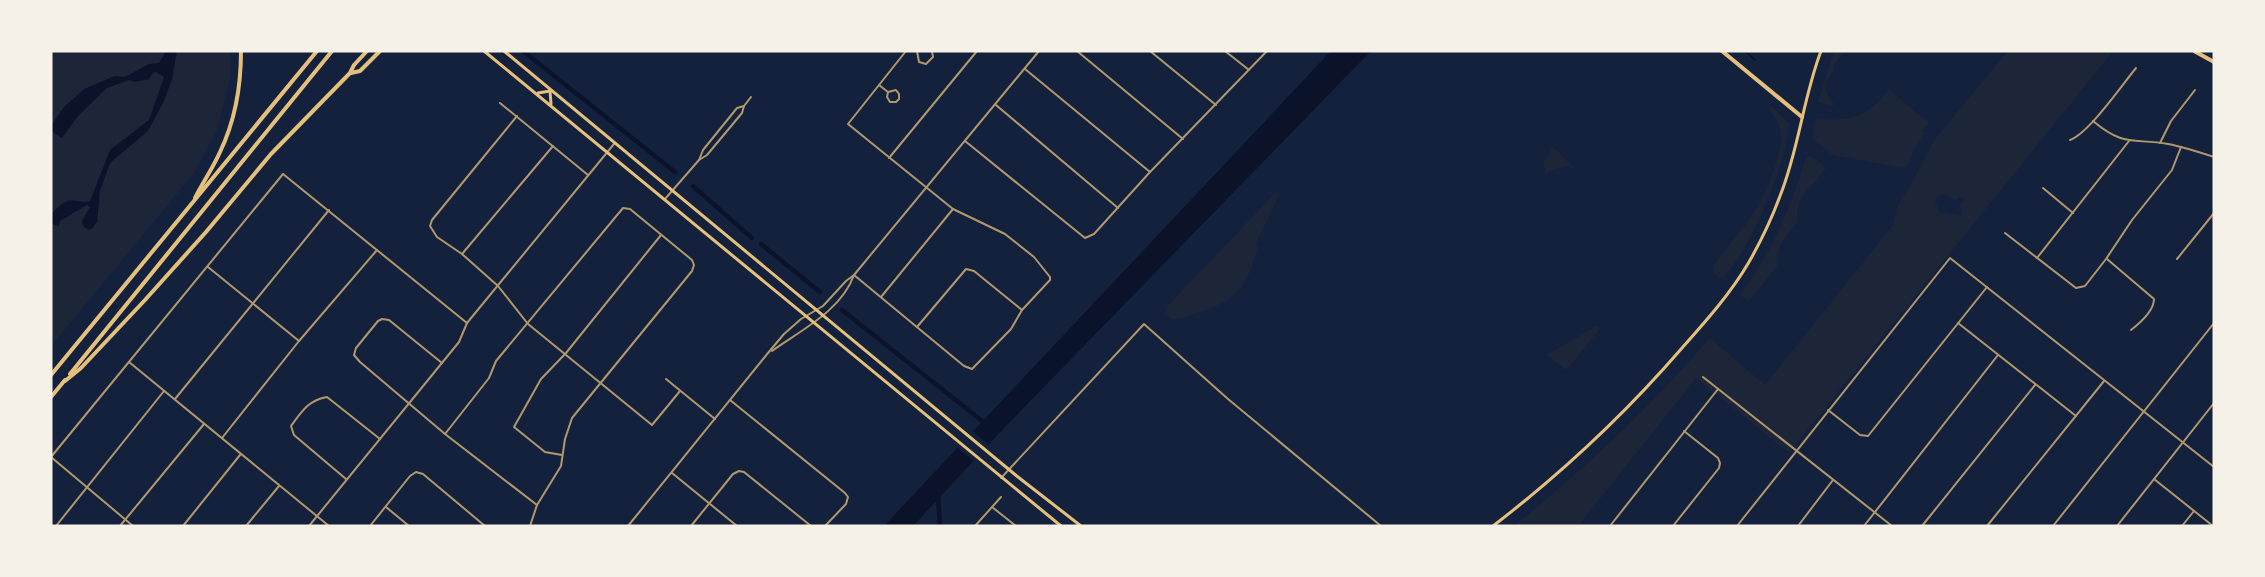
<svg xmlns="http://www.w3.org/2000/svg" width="2265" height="577" font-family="Spectral,serif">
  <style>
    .green { fill: #1d2539; fill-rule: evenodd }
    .water { fill: #0b132b }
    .pier { fill: #14213d }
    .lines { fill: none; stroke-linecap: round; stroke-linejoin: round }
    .stream { stroke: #0b132b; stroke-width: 1.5 }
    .canal { stroke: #0b132b; stroke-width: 4.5 }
    .minor { stroke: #b1986c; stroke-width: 2 }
    .tertiary { stroke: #b1986c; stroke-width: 2 }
    .primary { stroke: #e5c07b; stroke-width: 3 }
    .motorway { stroke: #e5c07b; stroke-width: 4 }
  </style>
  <rect width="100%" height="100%" fill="#14213d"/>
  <g class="green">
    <polygon points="51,51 230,51 230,78 217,130 193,174 51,346"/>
    <path d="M1834,51H1845L1833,66L1835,69C1823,83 1822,90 1834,104L1832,106L1818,102Z"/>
    <path d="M2008,51H2113L1789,453L1696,378L1578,526H1514C1585,469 1650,407 1710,338L1765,385L1893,225L1898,204L1910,186L1935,139ZM1943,194L1955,200L1961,197L1965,199L1960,205L1962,212L1961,216L1940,212L1935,202L1937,197Z"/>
    <path d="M1889,90L1929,123L1922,131L1925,133L1915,148L1907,167L1901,168L1833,155L1812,138L1816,118C1850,123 1867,117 1889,90Z"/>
    <path d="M1771,106L1789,123C1788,159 1750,252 1724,276L1725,278L1718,277L1714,274V265C1741,228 1764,209 1776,162C1782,139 1786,130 1769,110Z"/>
    <polygon points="1553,147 1573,167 1571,168 1569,165 1548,172 1547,176 1543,163"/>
    <path d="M1809,156L1813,157L1826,168C1815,183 1792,201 1798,221C1787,236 1775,245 1778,265L1749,301L1740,295C1770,255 1792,207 1805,159Z"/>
    <path d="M1277,191L1280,193L1255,245L1258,246C1247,287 1238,300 1197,313C1189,316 1178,321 1170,318L1165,311L1167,307Z"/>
    <polygon points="1596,326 1600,329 1566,370 1547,355"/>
  </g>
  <g class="water">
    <path d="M166,51H177L172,79L164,101L148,131L110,163L100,191L97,222L92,229L88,230L83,226L82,221L90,207L87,205L60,221L59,226L51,224V214C55,210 62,202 68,201C76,199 82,204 90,201L110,150L149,120L164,77L156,72L153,73L149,79L135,82L129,80L107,88L78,116L62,138L51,131L52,124L64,107L84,89L115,76L125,77L149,64L159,63Z"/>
    <polygon points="1331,51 1371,51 1005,427 913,526 884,526"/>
  </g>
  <polygon class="pier" points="970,429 991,447 976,463 956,446"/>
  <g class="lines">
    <polyline class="stream" points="1745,51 1755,60"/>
    <g class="canal">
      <polyline points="523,51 675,172"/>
      <polyline points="693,186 752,238"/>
      <polyline points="761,244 820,292"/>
      <polyline points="842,310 986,424"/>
      <polyline points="938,496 940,526"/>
    </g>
    <g class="minor">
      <polyline points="917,51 919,62 926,64 933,57 932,51"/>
      <polyline points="1077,51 1183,139"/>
      <polyline points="1150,51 1216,105"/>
      <polyline points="1225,51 1249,70"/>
      <polyline points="1025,69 1150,172"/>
      <polyline points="879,85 888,92 887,97 890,102 896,102 899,99 899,94 896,90 888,92"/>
      <polyline points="500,103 588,175"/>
      <polyline points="996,105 1118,208"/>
      <polyline points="517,116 432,220 430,226 437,237 462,254 498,286 528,324 652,425 680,391"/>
      <path d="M2093,121C2124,147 2132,138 2168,144C2184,147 2199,152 2214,157"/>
      <path d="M2070,140C2089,133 2122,85 2136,68"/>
      <polyline points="965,141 1085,238 1094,234 1150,172 1267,51"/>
      <polyline points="2160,143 2171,121 2195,90"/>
      <polyline points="889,158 977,51"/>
      <polyline points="699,160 703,150 737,108 744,106"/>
      <polyline points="283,174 467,323"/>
      <polyline points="2043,188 2073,213"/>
      <polyline points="665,199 699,160 707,155 742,113 744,106 751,97"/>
      <polyline points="2005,233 2076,288 2085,286 2106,259 2132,220 2172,170 2181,147"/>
      <polyline points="462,254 553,146"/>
      <polyline points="2037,258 2129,141"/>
      <path d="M2107,259L2154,299C2154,311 2140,323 2131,330"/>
      <polyline points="2177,259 2214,213"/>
      <polyline points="208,267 299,341"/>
      <polyline points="854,275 964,366 972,369 1011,329 1022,310 1050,280 1050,277 1034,257 1005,234 953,209 848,124 906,51"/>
      <polyline points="881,297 953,209"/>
      <polyline points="1958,323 2076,416"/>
      <polyline points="917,327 966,269 974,271 1022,310"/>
      <polyline points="442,363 389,320 382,319 378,321 356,348 354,355 360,362 445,434 537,505"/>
      <polyline points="1703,377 1892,526"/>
      <polyline points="666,379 715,419"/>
      <polyline points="175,399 329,210"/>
      <polyline points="730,400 845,493 848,497 846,504 825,526"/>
      <polyline points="1828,410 1860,435 1868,436 1987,287"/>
      <polyline points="445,434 489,378 496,361 623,208 630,209 692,260 694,265 692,271 572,418 565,439 561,466 537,505 530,526"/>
      <polyline points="222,438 299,341 377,250"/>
      <polyline points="562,455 545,452 514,427 541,379 566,353 661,235"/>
      <polyline points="51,457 133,526"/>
      <polyline points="672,473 737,526"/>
      <polyline points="1001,478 1144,324 1228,399 1381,526"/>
      <path d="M346,479L294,435L291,426C302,411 309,400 327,397L380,439"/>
      <polyline points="2154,479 2213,526"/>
      <polyline points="386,507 409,526"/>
      <polyline points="992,507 1016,526"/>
      <polyline points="56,526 164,391"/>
      <polyline points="120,526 204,424"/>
      <polyline points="183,526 240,455"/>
      <polyline points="246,526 279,486"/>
      <polyline points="309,526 459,342 467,323 614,144"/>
      <polyline points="370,526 410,476 416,472 423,474 485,526"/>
      <polyline points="691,526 733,474 739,471 744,472 811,526"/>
      <polyline points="975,526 1001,497"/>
      <polyline points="1610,526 1718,389"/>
      <polyline points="1673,526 1719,468 1720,463 1718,458 1684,431"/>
      <polyline points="1737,526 1950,258 2214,467"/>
      <polyline points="1798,526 1833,480"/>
      <polyline points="1864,526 1998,355"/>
      <polyline points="1922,526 2035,385"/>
      <polyline points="1987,526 2104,381"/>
      <polyline points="2117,526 2214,403"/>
      <polyline points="2182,526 2194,511"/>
    </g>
    <g class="tertiary">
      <path d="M772,351C801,330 841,311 854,275"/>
      <polyline points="129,362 329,526"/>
      <polyline points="51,457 283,174"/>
      <polyline points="628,526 768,353 784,334 801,319 823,306 846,281 854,275 1039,51"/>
      <polyline points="2053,526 2214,323"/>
    </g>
    <g class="primary">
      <polyline points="484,51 1061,526"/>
      <polyline points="504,51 1018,477 1081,526"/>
      <polyline points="550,91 551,104"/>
      <polyline points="538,93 550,91"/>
      <path d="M1493,526C1562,473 1625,414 1682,348C1706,321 1731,293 1749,262C1761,241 1772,218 1780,196C1799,149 1803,98 1821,51"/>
    </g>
    <g class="motorway">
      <polyline points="1722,51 1802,117"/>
      <polyline points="2194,51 2214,62"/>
      <polyline points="351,73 360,71 380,51"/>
      <path d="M195,198C203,182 213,168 220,152C235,121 241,86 241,51"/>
      <polyline points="70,374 332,51"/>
      <polyline points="51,375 317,51"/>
      <polyline points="65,381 81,368 145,300 206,232 271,154 350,73 354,65 367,51"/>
      <polyline points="51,397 65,380"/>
    </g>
  </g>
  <rect width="2265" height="577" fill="none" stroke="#f6f1e7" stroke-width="105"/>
</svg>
